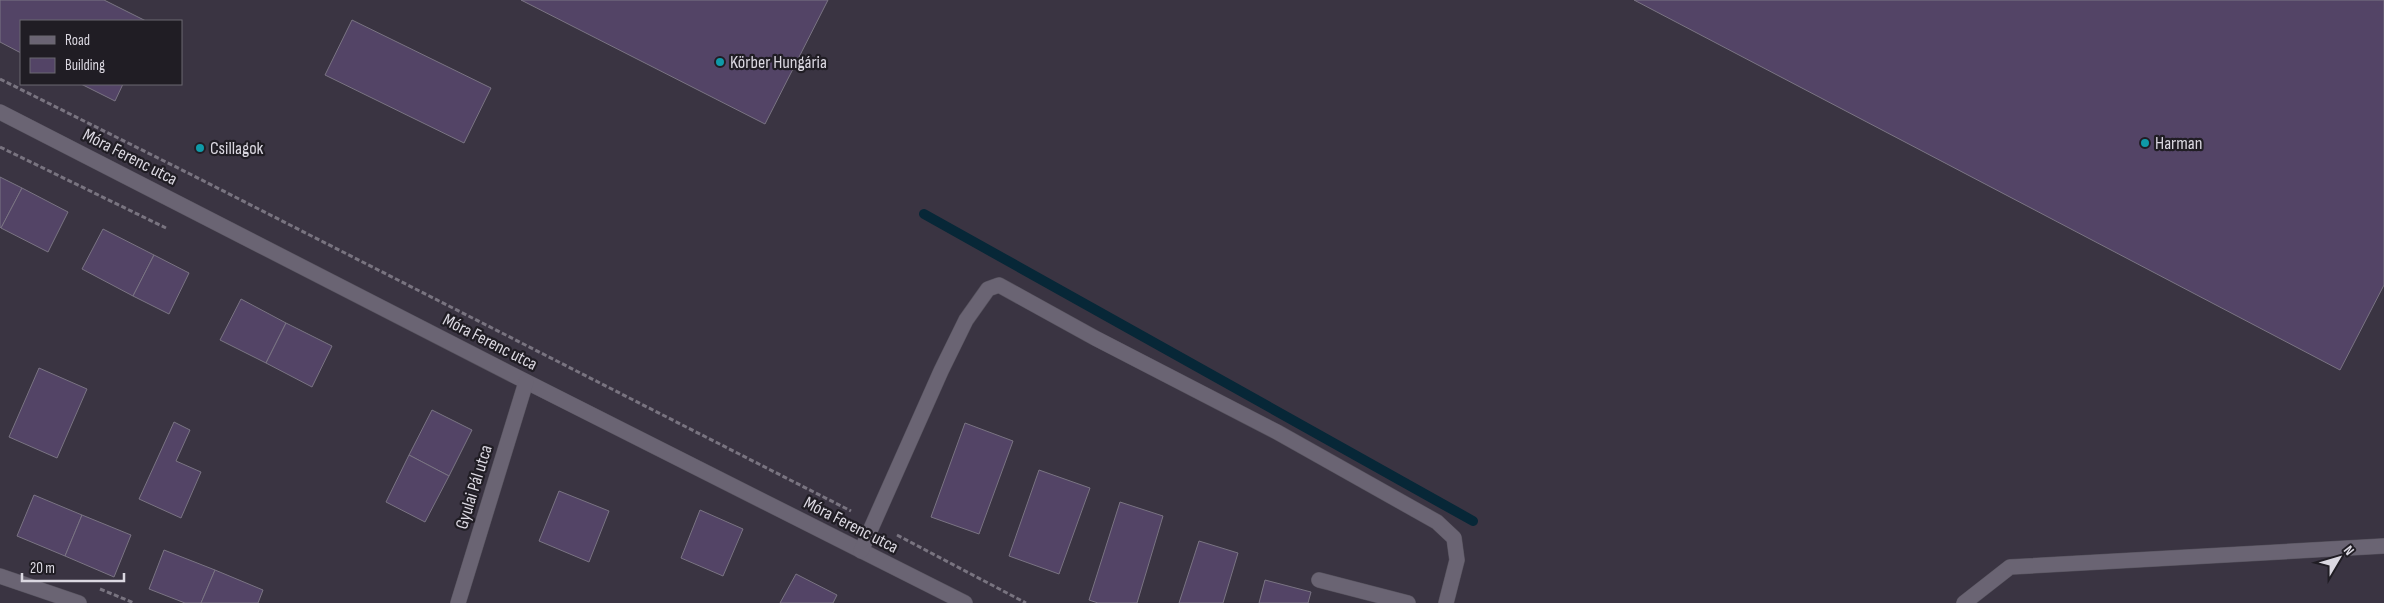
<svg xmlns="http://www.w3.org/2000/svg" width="2384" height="603" font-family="'Sofia Sans Condensed',sans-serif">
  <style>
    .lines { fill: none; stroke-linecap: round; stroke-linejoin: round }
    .stream { stroke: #072737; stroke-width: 10 }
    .building { fill: #534466; stroke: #7a7483 }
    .minor-casing { stroke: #55515c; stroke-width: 16 }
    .path { stroke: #797480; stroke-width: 3; stroke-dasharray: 5 2.5; stroke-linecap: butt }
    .minor { stroke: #6a6473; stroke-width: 15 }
    .culture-dot { fill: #0f9aa8; stroke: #201d24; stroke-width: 2 }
    .labels { text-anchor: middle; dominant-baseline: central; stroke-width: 4.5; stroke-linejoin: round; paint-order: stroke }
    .poi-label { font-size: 18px; fill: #dbd8e1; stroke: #201d24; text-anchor: start }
    .street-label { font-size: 18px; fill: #dbd8e1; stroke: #201d24 }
  </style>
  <rect width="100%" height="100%" fill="#3a3442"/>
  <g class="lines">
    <polyline class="stream" points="924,214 1473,521"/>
  </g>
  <g class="building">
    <polygon points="0,0 104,0 146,21 21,21 21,53 0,42"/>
    <polygon points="521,0 828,0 765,124"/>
    <polygon points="1634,0 2384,0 2384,285 2340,370"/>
    <polygon points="352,20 491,88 464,143 325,75"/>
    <polygon points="81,84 123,84 115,101"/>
    <polygon points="0,177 22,188 1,228 0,227"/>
    <polygon points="22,188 68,212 48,252 1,228"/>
    <polygon points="103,229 154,255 133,296 82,269"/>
    <polygon points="154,255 189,273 169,314 133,296"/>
    <polygon points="241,299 286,323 266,363 220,340"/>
    <polygon points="286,323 332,346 312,387 266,363"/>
    <polygon points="39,368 87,389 57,458 9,437"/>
    <polygon points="432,410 472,430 449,476 409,455"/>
    <polygon points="174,422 190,430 176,461 201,472 181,518 139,499"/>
    <polygon points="965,423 1013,441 979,534 931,517"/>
    <polygon points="409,455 449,476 425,522 386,502"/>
    <polygon points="1039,470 1090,488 1059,574 1009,556"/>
    <polygon points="559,491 609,511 589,562 539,541"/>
    <polygon points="34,495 82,515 65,556 17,536"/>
    <polygon points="1120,502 1163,516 1137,603 1098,603 1089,600"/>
    <polygon points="700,510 743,529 723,576 681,558"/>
    <polygon points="82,515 131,535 114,577 65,556"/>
    <polygon points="1199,541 1238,553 1223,603 1179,603"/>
    <polygon points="164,550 215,570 201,603 185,603 149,589"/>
    <polygon points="215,570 263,590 258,603 201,603"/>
    <polygon points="796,574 837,595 833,603 780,603"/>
    <polygon points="1265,580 1311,592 1308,603 1259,603"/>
  </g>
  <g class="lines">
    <defs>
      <g id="minor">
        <polyline points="0,112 515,376 965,603"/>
        <polyline points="861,551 941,371 966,320 988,289 999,285 1095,338 1277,432 1437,522 1454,538 1457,560 1446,603"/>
        <polyline points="0,576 79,603"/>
        <polyline points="1319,580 1408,603"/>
        <polyline points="458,603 526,382"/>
        <polyline points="1964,603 2010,567 2384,546"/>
      </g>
    </defs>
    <use href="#minor" class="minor-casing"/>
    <g class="path">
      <polyline points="0,79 190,174 851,511"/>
      <polyline points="0,147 166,228"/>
      <polyline points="897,535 1026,603"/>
      <polyline points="100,589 134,603"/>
    </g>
    <use href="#minor" class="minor"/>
  </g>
  <g class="culture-dot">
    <circle cx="720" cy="62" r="5"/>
    <circle cx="2145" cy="143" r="5"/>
    <circle cx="200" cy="148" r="5"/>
  </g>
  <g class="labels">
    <g class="poi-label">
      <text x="730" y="62">Körber Hungária</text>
      <text x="2155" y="143">Harman</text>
      <text x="210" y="148">Csillagok</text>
    </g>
    <g class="street-label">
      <text transform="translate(130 157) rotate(27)">Móra Ferenc utca</text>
      <text transform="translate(490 342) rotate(27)">Móra Ferenc utca</text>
      <text transform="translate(474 487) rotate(-73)">Gyulai Pál utca</text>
      <text transform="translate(851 525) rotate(27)">Móra Ferenc utca</text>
    </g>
  </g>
  <rect x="20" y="20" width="162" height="65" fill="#201d24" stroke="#6b6870"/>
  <rect x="30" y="36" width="25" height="8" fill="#6a6473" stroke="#6b6870"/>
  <text x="65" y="45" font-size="15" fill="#dbd8e1">Road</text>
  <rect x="30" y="58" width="25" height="15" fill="#534466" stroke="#6b6870"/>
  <text x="65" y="70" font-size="15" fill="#dbd8e1">Building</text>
  <g transform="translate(2339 558) rotate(52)" stroke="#201d24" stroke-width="4" paint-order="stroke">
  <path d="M0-4L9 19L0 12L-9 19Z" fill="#dbd8e1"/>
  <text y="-8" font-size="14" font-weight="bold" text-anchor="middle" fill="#dbd8e1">N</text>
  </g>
  <path d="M22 573v8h102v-8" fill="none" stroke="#dbd8e1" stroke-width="2.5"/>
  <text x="30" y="573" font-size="15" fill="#dbd8e1" stroke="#201d24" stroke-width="4" paint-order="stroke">20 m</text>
</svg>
